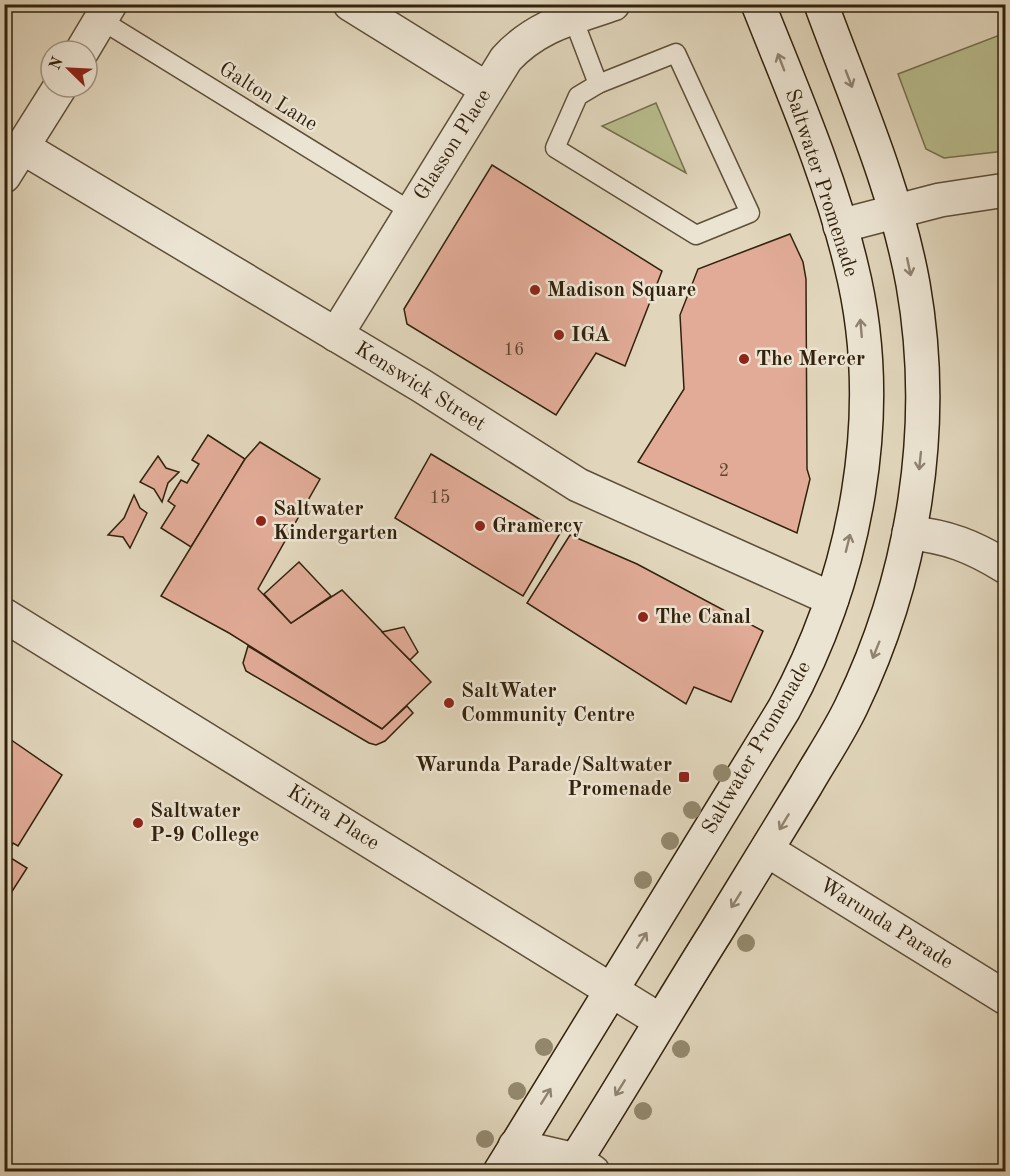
<svg xmlns="http://www.w3.org/2000/svg" width="1010" height="1176" font-family="'Old Standard TT',serif">
  <style>
    .green { fill: #b8bc8d; stroke: #756f4c; stroke-width: 1.5 }
    .building { fill: #e1ab97; stroke: #32220c; stroke-width: 1.5 }
    .lines { fill: none; stroke-linecap: round; stroke-linejoin: round }
    .lane-casing { stroke: #5e4f38; stroke-width: 21 }
    .street-casing { stroke: #5e4f38; stroke-width: 36 }
    .secondary-casing { stroke: #32220c; stroke-width: 36 }
    .lane { stroke: #ece4d3; stroke-width: 18 }
    .street { stroke: #ece4d3; stroke-width: 33 }
    .secondary { stroke: #ece4d3; stroke-width: 33 }
    .tree { fill: #93886d }
    .oneway { stroke: #8f8370 }
    .poi-dot { fill: #8f2418; stroke: #ece4d3; stroke-width: 2 }
    .labels { text-anchor: middle; dominant-baseline: central; stroke-width: 5; stroke-linejoin: round; paint-order: stroke }
    .number-label { font-size: 18px; fill: #5e442f }
    .street-label { font-size: 21px; fill: #32220c; stroke: #ece4d3 }
    .poi-label { font-size: 21px; font-weight: bold; fill: #32220c; stroke: #ece4d3; text-anchor: start }
  </style>
  <rect width="100%" height="100%" fill="#e1d6bc"/>
  <filter id="stains"><feTurbulence type="fractalNoise" baseFrequency=".00333" numOctaves="4"/><feColorMatrix values="0 0 0 0 .2 0 0 0 0 .09 0 0 0 0 .02 0 0 0 .5 -.17"/></filter>
  <radialGradient id="worn" r=".72"><stop offset=".6" stop-color="#630" stop-opacity="0"/><stop offset="1" stop-color="#630" stop-opacity=".3"/></radialGradient>
  <g class="green">
    <polygon points="1005,33 1005,151 944,158 926,149 898,74"/>
    <polygon points="656,103 686,173 602,126"/>
  </g>
  <g class="building">
    <polygon points="492,165 662,271 625,366 596,353 556,415 407,324 404,309"/>
    <polygon points="790,234 803,262 806,279 807,469 810,479 797,533 638,462 684,389 680,315 698,269"/>
    <polygon points="208,435 245,459 191,547 161,528 175,506 168,501 181,480 187,483 199,464 192,460"/>
    <polygon points="260,442 320,479 258,589 291,623 342,590 431,682 382,729 229,633 161,596 245,459"/>
    <polygon points="431,454 544,522 562,530 523,596 395,518"/>
    <polygon points="158,456 166,468 179,472 168,483 162,502 154,489 140,482"/>
    <polygon points="134,495 140,508 147,513 130,548 123,537 108,535 124,518"/>
    <polygon points="570,535 637,564 763,631 731,702 694,687 686,704 527,603"/>
    <polygon points="299,562 331,596 291,623 264,594"/>
    <polygon points="404,627 418,652 410,660 382,632"/>
    <polygon points="248,646 382,729 407,706 413,713 385,741 376,745 369,743 246,671 243,663"/>
    <polygon points="4,735 62,775 18,846 13,843 6,855 27,868 4,904"/>
  </g>
  <g class="lines">
    <defs>
      <g id="lane">
        <polyline points="573,18 598,84"/>
        <polyline points="101,20 412,212"/>
        <polygon points="676,53 750,213 696,235 555,148 578,96 598,84"/>
      </g>
      <g id="street">
        <polyline points="350,4 487,89"/>
        <polyline points="82,51 110,4"/>
        <polyline points="22,147 422,386 578,485 832,599"/>
        <polyline points="4,176 60,87"/>
        <polyline points="840,226 940,200 1006,190"/>
        <path d="M336,335L506,59C536,26 572,18 613,4"/>
        <path d="M909,533C947,536 974,547 1006,567"/>
        <polyline points="4,615 661,1021"/>
        <polyline points="767,850 1006,998"/>
        <polyline points="515,1146 576,1160 593,1172"/>
      </g>
      <g id="secondary">
        <path d="M500,1172L784,709C856,577 888,413 851,265C830,176 792,90 758,4"/>
        <path d="M568,1172C619,1093 666,1011 716,932C746,883 776,834 806,785C821,759 838,734 851,707C914,577 938,426 913,284C895,186 855,97 821,4"/>
      </g>
    </defs>
    <use href="#lane" class="lane-casing"/>
    <use href="#street" class="street-casing"/>
    <use href="#secondary" class="secondary-casing"/>
    <use href="#lane" class="lane"/>
    <use href="#street" class="street"/>
    <use href="#secondary" class="secondary"/>
  </g>
  <g class="tree">
    <circle cx="722" cy="773" r="9"/>
    <circle cx="692" cy="810" r="9"/>
    <circle cx="670" cy="841" r="9"/>
    <circle cx="643" cy="880" r="9"/>
    <circle cx="746" cy="943" r="9"/>
    <circle cx="544" cy="1047" r="9"/>
    <circle cx="681" cy="1049" r="9"/>
    <circle cx="517" cy="1091" r="9"/>
    <circle cx="643" cy="1111" r="9"/>
    <circle cx="485" cy="1139" r="9"/>
  </g>
  <defs><path id="oneway-shaft" d="M-6 0H5M1.5-3L5.5 0L1.5 3" fill="none" stroke-width="1.6" stroke-linecap="round" stroke-linejoin="round" transform="scale(1.5)"/></defs>
  <g class="oneway">
    <use href="#oneway-shaft" transform="translate(781 62) rotate(-111)"/>
    <use href="#oneway-shaft" transform="translate(849 79) rotate(69)"/>
    <use href="#oneway-shaft" transform="translate(909 267) rotate(78)"/>
    <use href="#oneway-shaft" transform="translate(861 328) rotate(-95)"/>
    <use href="#oneway-shaft" transform="translate(920 461) rotate(96)"/>
    <use href="#oneway-shaft" transform="translate(848 543) rotate(-76)"/>
    <use href="#oneway-shaft" transform="translate(876 650) rotate(112)"/>
    <use href="#oneway-shaft" transform="translate(784 822) rotate(121)"/>
    <use href="#oneway-shaft" transform="translate(736 900) rotate(122)"/>
    <use href="#oneway-shaft" transform="translate(642 940) rotate(-58)"/>
    <use href="#oneway-shaft" transform="translate(620 1088) rotate(122)"/>
    <use href="#oneway-shaft" transform="translate(546 1096) rotate(-58)"/>
  </g>
  <g class="poi-dot">
    <circle cx="535" cy="290" r="6"/>
    <circle cx="559" cy="335" r="6"/>
    <circle cx="744" cy="359" r="6"/>
    <circle cx="261" cy="521" r="6"/>
    <circle cx="480" cy="526" r="6"/>
    <circle cx="643" cy="617" r="6"/>
    <circle cx="449" cy="703" r="6"/>
    <rect x="678" y="771" width="12" height="12" rx="3"/>
    <circle cx="138" cy="823" r="6"/>
  </g>
  <g class="labels">
    <g class="number-label">
      <text x="514" y="350">16</text>
      <text x="724" y="471">2</text>
      <text x="440" y="498">15</text>
    </g>
    <g class="street-label">
      <text transform="translate(268 97) rotate(32)">Galton Lane</text>
      <text transform="translate(453 145) rotate(-58)">Glasson Place</text>
      <text transform="translate(821 183) rotate(72)">Saltwater Promenade</text>
      <text transform="translate(420 387) rotate(32)">Kenswick Street</text>
      <text transform="translate(757 748) rotate(-60)">Saltwater Promenade</text>
      <text transform="translate(333 818) rotate(32)">Kirra Place</text>
      <text transform="translate(886 924) rotate(32)">Warunda Parade</text>
    </g>
    <g class="poi-label">
      <text x="547" y="290">Madison Square</text>
      <text x="571" y="335">IGA</text>
      <text x="756" y="359">The Mercer</text>
      <text x="273" y="509">Saltwater<tspan x="273" dy="24">Kindergarten</tspan></text>
      <text x="492" y="526">Gramercy</text>
      <text x="655" y="617">The Canal</text>
      <text x="461" y="691">SaltWater<tspan x="461" dy="24">Community Centre</tspan></text>
      <text x="672" y="765" text-anchor="end">Warunda Parade/Saltwater<tspan x="672" dy="24">Promenade</tspan></text>
      <text x="150" y="811">Saltwater<tspan x="150" dy="24">P-9 College</tspan></text>
    </g>
  </g>
  <rect width="1010" height="1176" fill="none" stroke="#e1d6bc" stroke-width="24"/>
  <rect x="6" y="6" width="998" height="1164" fill="none" stroke="#32220c" stroke-width="3"/>
  <rect x="12" y="12" width="986" height="1152" fill="none" stroke="#32220c" stroke-width="1.5"/>
  <g transform="translate(69 69) rotate(294)"><circle r="28" fill="#ece4d3" stroke="#a29683" stroke-width="1.5"/>
  <path d="M0-4.5L10 22L0 15L-10 22Z" fill="#8f2418"/>
  <text y="-9" font-size="16" font-weight="bold" text-anchor="middle" fill="#32220c">N</text>
  </g>
  <rect width="100%" height="100%" filter="url(#stains)"/>
  <rect width="100%" height="100%" fill="url(#worn)"/>
</svg>
